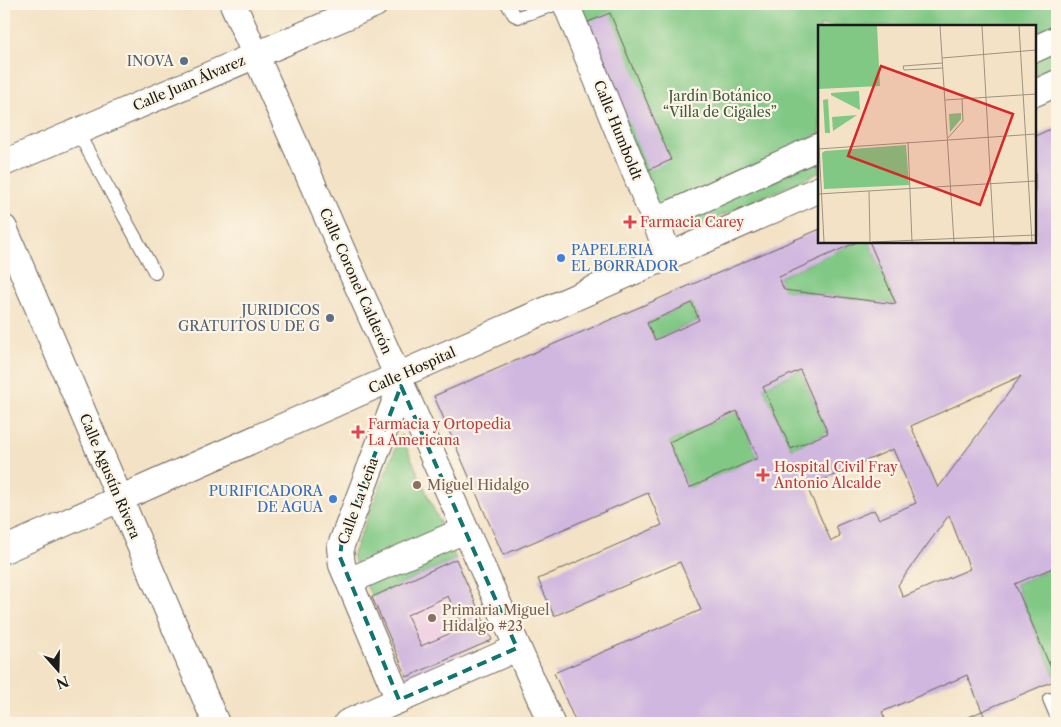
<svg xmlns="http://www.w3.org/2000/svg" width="1061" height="727" font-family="'Libre Caslon Text',serif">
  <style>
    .built { fill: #f0d0e4 }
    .green { fill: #80c884; stroke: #4e7250 }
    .building { fill: #d0b7df; fill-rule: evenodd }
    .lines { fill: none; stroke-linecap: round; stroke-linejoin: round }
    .lane-casing { stroke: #676157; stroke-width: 14 }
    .street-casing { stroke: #676157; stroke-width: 28 }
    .lane { stroke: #fff; stroke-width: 12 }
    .street { stroke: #fff; stroke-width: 26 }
    .marked { fill: none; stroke: #0f766e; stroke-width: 4; stroke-dasharray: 10 6; stroke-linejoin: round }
    .service-dot { fill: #5c6f8a; stroke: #fcf5e5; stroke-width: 2 }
    .health-dot { fill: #e0444e; stroke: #fcf5e5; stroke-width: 2 }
    .shop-dot { fill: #3f7fe0; stroke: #fcf5e5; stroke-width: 2 }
    .education-dot { fill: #8d6e63; stroke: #fcf5e5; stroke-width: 2 }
    .labels { text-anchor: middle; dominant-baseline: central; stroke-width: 4.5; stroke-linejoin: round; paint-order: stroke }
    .service-label { font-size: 14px; fill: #4e5e75; stroke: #fcf5e5; text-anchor: end }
    .street-label { font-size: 14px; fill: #1c1c1c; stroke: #fcf5e5 }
    .park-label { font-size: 14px; fill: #3f5840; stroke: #fcf5e5 }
    .health-label { font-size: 14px; fill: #be3a42; stroke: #fcf5e5; text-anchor: start }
    .shop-label { font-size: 14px; fill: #366cbe; stroke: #fcf5e5; text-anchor: start }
    .education-label { font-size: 14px; fill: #785e54; stroke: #fcf5e5; text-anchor: start }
    .inset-road { fill: none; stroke: #9d9381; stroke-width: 1 }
    .view { fill: #d62828; fill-opacity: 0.15; stroke: #d62828; stroke-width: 2.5 }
    .inset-edge { fill: none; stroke: #1c1c1c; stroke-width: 2.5 }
  </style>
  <rect width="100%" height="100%" fill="#fcf5e5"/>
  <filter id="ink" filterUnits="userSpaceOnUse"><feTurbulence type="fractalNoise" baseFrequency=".02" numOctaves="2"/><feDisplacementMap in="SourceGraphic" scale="10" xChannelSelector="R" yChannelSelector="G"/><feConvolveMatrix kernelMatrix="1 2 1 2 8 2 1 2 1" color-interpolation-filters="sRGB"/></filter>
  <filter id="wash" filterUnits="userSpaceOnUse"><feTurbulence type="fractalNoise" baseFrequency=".0096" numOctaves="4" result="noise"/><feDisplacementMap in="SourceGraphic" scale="20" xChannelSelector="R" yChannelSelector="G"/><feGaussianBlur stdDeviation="1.12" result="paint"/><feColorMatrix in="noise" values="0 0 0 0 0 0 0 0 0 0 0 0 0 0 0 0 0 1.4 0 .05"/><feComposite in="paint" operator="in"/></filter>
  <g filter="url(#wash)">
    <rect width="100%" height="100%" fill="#f3e2c5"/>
    <polygon class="built" points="456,559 492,640 407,677 372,597"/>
    <g class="green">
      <polygon points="571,4 1057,4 1057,65 1035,75 1035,26 820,26 820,172 683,233 661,223"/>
      <polygon points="859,241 869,241 896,304 784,290 779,277"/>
      <polygon points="692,303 699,320 655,340 647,323"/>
      <polygon points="800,370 828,433 791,449 763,387"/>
      <polygon points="737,411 758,458 689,488 669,442"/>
      <polygon points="401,435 456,559 372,597 352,556"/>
      <polygon points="1057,566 1057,682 1015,584"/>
    </g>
    <g id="blocks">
      <g class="building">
        <polygon points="610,13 671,160 648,170 588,22"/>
        <path d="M1057,126V566L1015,584L1056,680L982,711L988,723H955L982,711L967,675L882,712L887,723H576L554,673L701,610L680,562L554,616L538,579L662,525L648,493L503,555L434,396L820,229V241H859L779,277L784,290L896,304L869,241H1035V136ZM692,303L699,320L655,340L647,323ZM800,370L828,433L791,449L763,387ZM1021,376L938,488L911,426ZM737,411L758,458L689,488L669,442ZM893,449L916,503L879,519L874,510L836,526L840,537L831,541L807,487ZM949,515L970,569L903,597L898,585Z"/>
        <path d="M456,559L492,640L407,677L372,597ZM448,596L463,628L421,646L407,615Z"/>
      </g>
    </g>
  </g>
  <g filter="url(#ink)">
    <use href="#blocks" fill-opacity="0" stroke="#676157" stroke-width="1"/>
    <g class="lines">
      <defs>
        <g id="lane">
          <polyline points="507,4 514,15 518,17 557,4"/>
          <polyline points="77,131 155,273"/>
          <polyline points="1049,699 1057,718"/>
        </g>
        <g id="street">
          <polyline points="233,4 551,723"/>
          <polyline points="566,4 669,255"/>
          <polyline points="1035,49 1057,39"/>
          <polyline points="1035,93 1057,83"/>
          <polyline points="4,163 375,4"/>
          <polyline points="670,214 820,146"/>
          <polyline points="4,228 216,723"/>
          <polyline points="4,550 820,189"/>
          <polyline points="349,581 465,530"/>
          <polyline points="399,700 342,565 340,548 401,386"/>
          <polyline points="347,723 517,648"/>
        </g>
      </defs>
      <use href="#lane" class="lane-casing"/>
      <use href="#street" class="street-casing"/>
      <use href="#lane" class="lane"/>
      <use href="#street" class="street"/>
    </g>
  </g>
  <path class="marked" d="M401,386L517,648L399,700L340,557L342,540Z"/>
  <g class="service-dot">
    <circle cx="184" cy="61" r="5"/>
    <circle cx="330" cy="318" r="5"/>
  </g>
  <g class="health-dot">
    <path d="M627.5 214.5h5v5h5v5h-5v5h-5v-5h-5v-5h5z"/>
    <path d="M355.5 424.5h5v5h5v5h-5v5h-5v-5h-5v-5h5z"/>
    <path d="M760.5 467.5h5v5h5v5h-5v5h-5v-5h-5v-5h5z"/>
  </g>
  <g class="shop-dot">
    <circle cx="561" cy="258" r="5"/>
    <circle cx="333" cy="499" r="5"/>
  </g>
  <g class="education-dot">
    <circle cx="417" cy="485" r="5"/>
    <circle cx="432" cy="618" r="5"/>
  </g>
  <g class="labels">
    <g class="service-label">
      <text x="174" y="61">INOVA</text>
      <text x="320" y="310">JURIDICOS<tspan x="320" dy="16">GRATUITOS U DE G</tspan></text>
    </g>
    <g class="street-label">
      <text transform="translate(189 83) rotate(-23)">Calle Juan Álvarez</text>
      <text transform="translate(618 130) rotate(68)">Calle Humboldt</text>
      <text transform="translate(356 281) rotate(66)">Calle Coronel Calderón</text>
      <text transform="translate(412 370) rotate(-24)">Calle Hospital</text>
      <text transform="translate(110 476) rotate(67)">Calle Agustín Rivera</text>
      <text transform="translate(358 501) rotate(-70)">Calle La Leña</text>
    </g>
    <g class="park-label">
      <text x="720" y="96">Jardín Botánico<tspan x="720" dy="16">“Villa de Cigales”</tspan></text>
    </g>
    <g class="health-label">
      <text x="640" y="222">Farmacia Carey</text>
      <text x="368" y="424">Farmacia y Ortopedia<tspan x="368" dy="16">La Americana</tspan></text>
      <text x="774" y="467">Hospital Civil Fray<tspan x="774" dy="16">Antonio Alcalde</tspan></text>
    </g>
    <g class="shop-label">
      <text x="571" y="250">PAPELERIA<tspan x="571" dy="16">EL BORRADOR</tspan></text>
      <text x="323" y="491" text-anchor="end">PURIFICADORA<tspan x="323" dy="16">DE AGUA</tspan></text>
    </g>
    <g class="education-label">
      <text x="427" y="485">Miguel Hidalgo</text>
      <text x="442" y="610">Primaria Miguel<tspan x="442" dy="16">Hidalgo #23</tspan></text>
    </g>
  </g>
  <g transform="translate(818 25)">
    <rect width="218" height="218" fill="#f3e2c5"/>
    <path d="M0,1H59L62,61L0,64ZM41,66L42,85L13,70V68ZM10,74L12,108H7L5,75ZM143,88V94L132,107L131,89ZM39,90L15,106L14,92ZM88,120L91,160L6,164L4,128L7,126Z" fill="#80c884"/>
    <path class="inset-road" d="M122,1L136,217M164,1L176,217M201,1L214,217M124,33L218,25M125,38L85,41L86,45L125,43M127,75L218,69M0,101L6,217M130,113L145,96L144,74M90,117L94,217M0,124L218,109M51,166L52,217M0,169L218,156M54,217L218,210"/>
    <path class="view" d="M63,41L195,89L162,180L30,131Z"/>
    <rect width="218" height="218" class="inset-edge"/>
  </g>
  <rect width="1061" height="727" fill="none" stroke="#fcf5e5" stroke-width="20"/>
  <g transform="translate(58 670) rotate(160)" stroke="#fcf5e5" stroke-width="4" paint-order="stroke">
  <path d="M0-4L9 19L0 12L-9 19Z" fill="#1c1c1c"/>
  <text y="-8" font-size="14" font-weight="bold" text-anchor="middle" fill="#1c1c1c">N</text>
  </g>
</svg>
